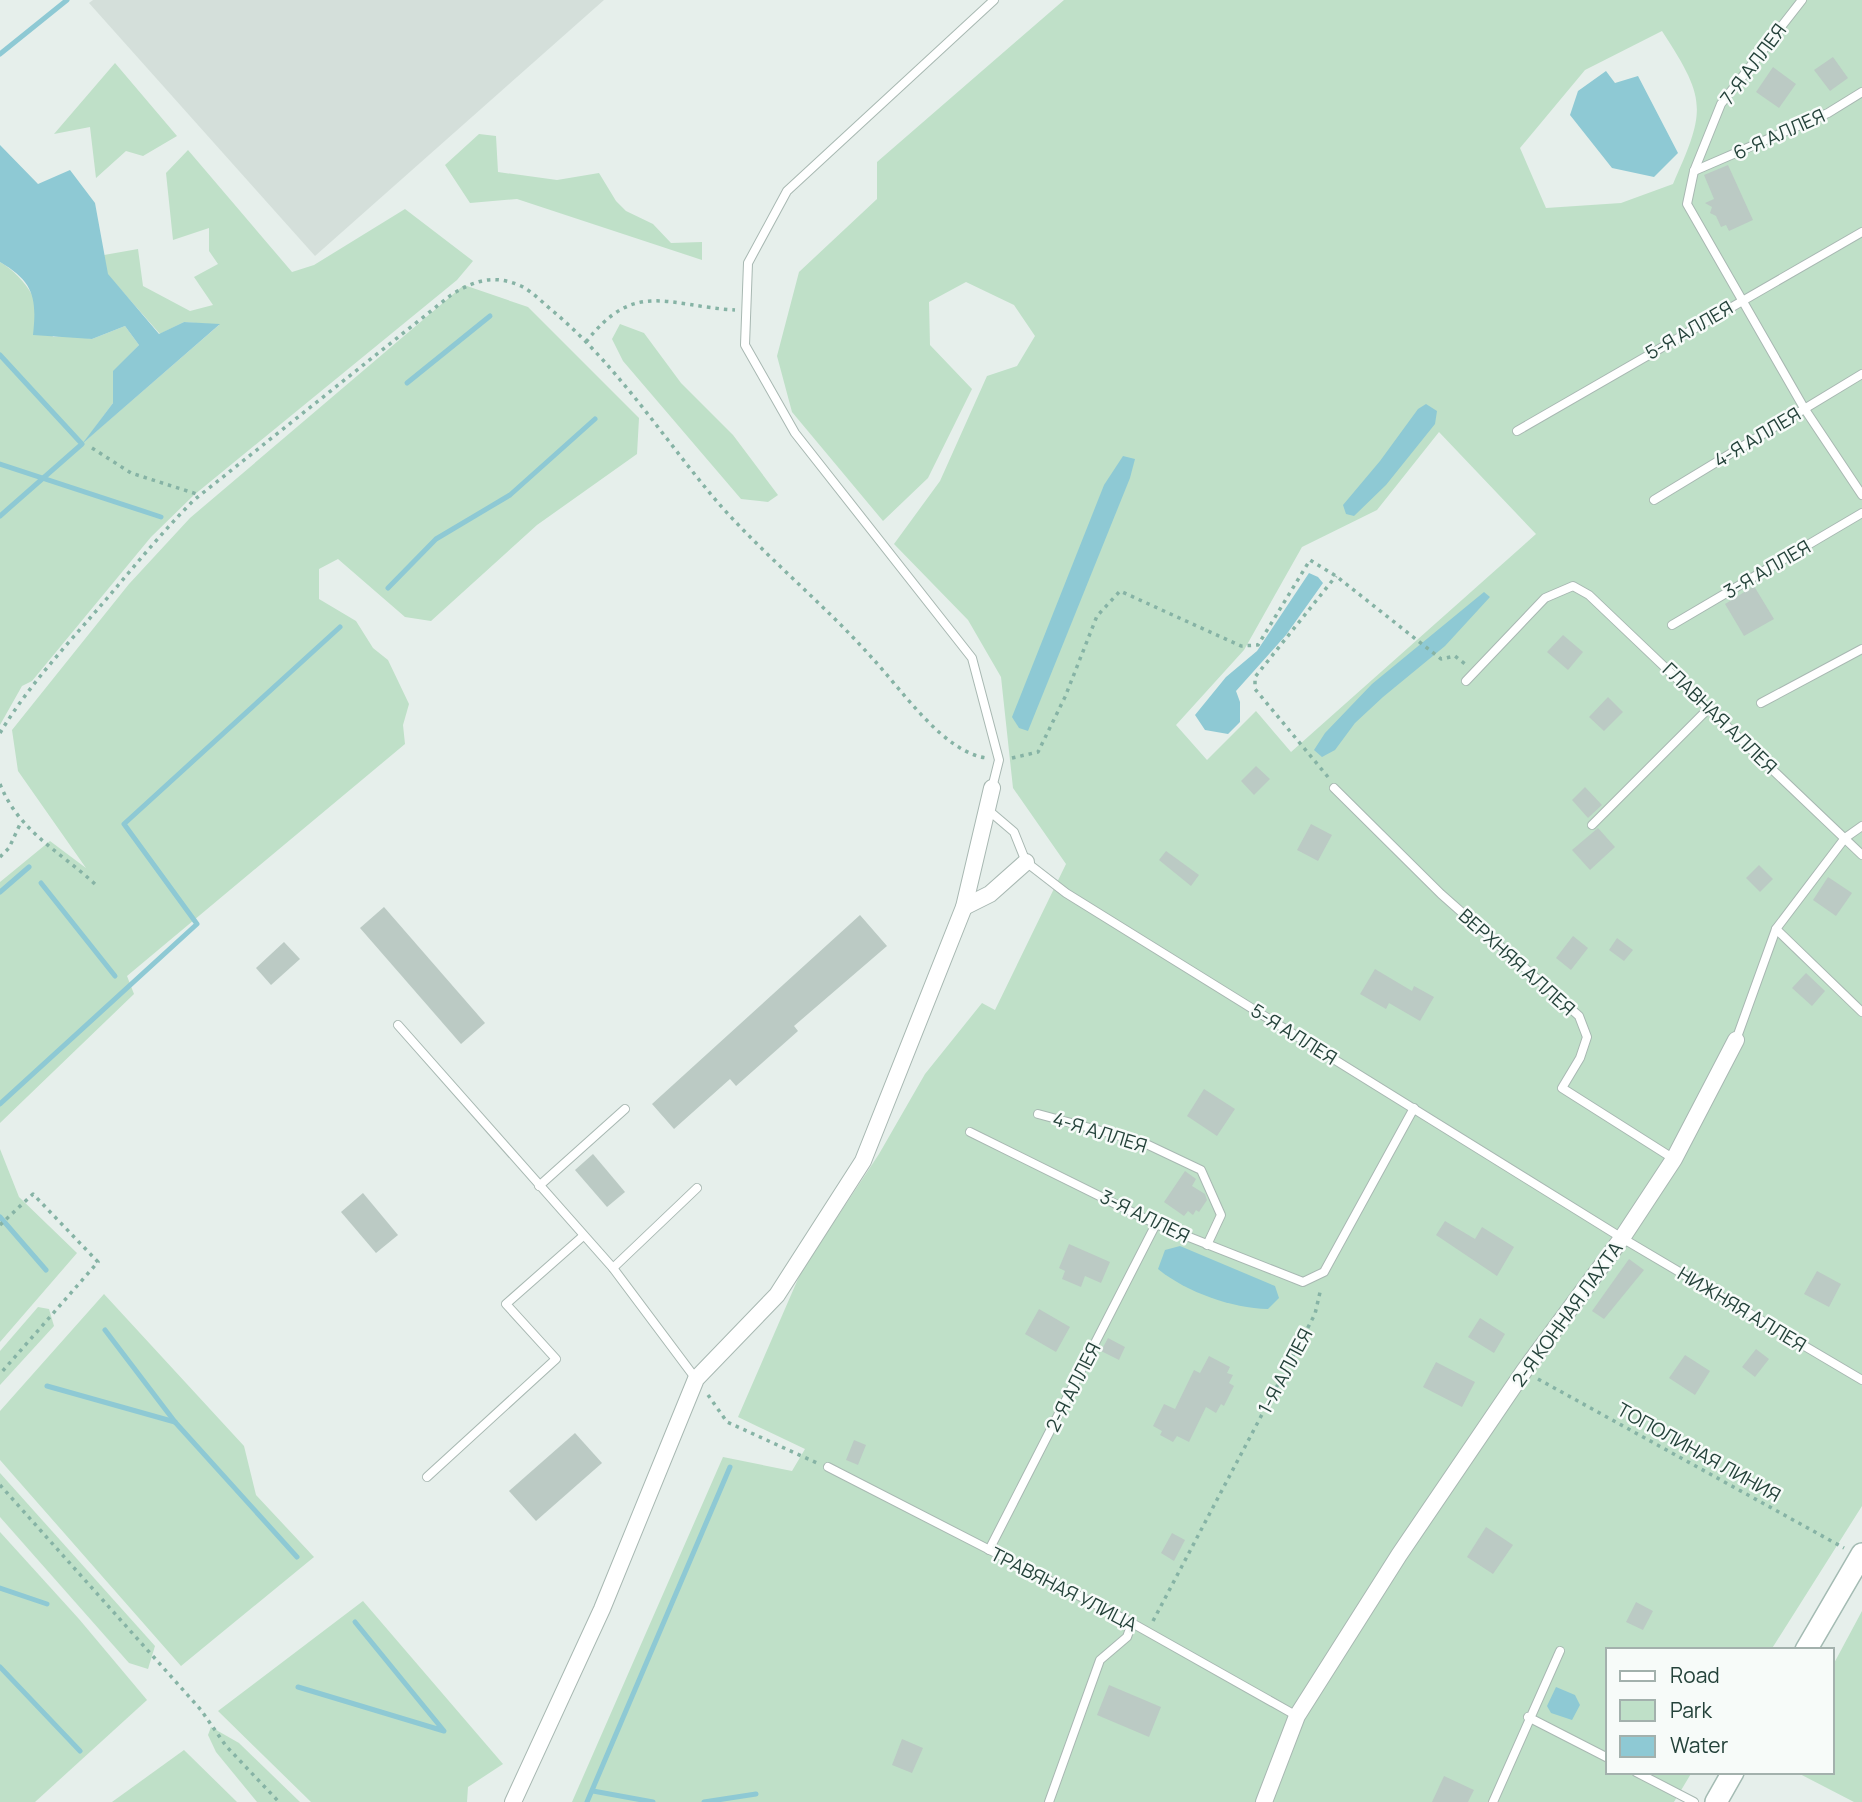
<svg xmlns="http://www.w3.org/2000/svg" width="1862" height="1802" font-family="Manrope,sans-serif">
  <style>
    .built { fill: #d4dfda }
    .green { fill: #bfe0c8; fill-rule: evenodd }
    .water { fill: #8ec9d4 }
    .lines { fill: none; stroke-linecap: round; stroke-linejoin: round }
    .stream { stroke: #8ec9d4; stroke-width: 5 }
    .building { fill: #bbcac4 }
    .service-casing { stroke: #a8b8b2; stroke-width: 10 }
    .minor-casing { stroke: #a8b8b2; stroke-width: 18 }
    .secondary-casing { stroke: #a4bbb3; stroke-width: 24 }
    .path { stroke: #86b3a5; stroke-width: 3.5; stroke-dasharray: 3.5 5; stroke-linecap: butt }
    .service { stroke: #fff; stroke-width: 8 }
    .minor { stroke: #fff; stroke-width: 16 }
    .secondary { stroke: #fff; stroke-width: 21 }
    .labels { text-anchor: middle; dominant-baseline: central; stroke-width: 5; stroke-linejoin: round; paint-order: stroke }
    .street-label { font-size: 19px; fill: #24423a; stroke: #f7fbf9 }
  </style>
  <rect width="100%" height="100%" fill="#e6efeb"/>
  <polygon class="built" points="93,0 604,0 315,256 89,3"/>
  <g class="green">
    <path d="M1064,0H1862V1506L1771,1650H1608V1772H1692L1674,1802H572L723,1457L792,1471L805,1449L738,1417L801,1272L879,1154L925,1074L982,1003L995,1010L1066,864L1013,788L1001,677L968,620L894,544L940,481L987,376L1017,366L1035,336L1014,305L966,282L929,302L930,345L972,389L928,478L883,521L792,412L777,356L799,272L877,199V162ZM1662,31C1707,100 1706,110 1673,184L1621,203L1546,208L1520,148L1585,70ZM1439,432L1536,534L1291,752L1256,711L1207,760L1176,725L1244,650L1302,547L1377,510Z"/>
    <polygon points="115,63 177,136 143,156 126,151 96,178 90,127 54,134"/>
    <polygon points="479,134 496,136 498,172 557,180 599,173 616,201 626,211 653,224 671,243 702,242 702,260 517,199 470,203 445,165"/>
    <path d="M188,150L292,272L314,265L405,209L473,261L457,280L194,495L151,537L32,681L22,686L0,725V262C28,278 40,308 53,337L72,335L92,339L125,326L139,345L114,371L113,403L85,441L219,325L184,322L160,334L107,274L104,255L138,249L143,286L190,311L213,305L194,277L218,264L209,251V228L173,240L166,173Z"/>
    <polygon points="464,285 528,307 639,418 637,454 537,525 431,621 405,617 338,559 319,569 319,599 356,621 373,648 388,660 409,704 403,725 405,744 127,976 134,994 0,1123 0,882 50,841 86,868 18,771 12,730 129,584 190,518"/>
    <polygon points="620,324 644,333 681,383 733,435 778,495 768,502 741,499 623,361 612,339"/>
    <polygon points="0,1149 19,1197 77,1253 0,1342"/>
    <polygon points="104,1294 244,1446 256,1495 314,1557 181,1666 0,1460 0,1411"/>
    <polygon points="38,1307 49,1309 54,1326 0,1385 0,1351"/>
    <polygon points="0,1473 155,1646 148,1669 129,1663 0,1517"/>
    <polygon points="0,1532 79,1619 147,1700 35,1802 0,1802"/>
    <polygon points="363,1601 503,1764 468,1787 467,1802 311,1802 218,1711"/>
    <polygon points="1862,1611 1862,1802 1854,1802 1796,1772 1832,1772 1832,1667"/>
    <polygon points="211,1727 239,1743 300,1802 257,1802 216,1752 208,1735"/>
    <polygon points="184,1750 237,1802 112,1802"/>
  </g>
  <g class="water">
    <polygon points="1606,71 1615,83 1638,76 1678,153 1654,177 1612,168 1570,115 1578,91"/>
    <path d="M0,145L38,184L70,170L95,203L108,274L159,334L184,322L220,324L82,444L113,403V371L139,345L125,326L92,339L33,335C37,298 34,282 0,262Z"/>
    <polygon points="1426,404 1437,411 1435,424 1386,485 1354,516 1346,514 1343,505 1380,461 1418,409"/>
    <polygon points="1123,456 1135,459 1130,478 1028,731 1019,728 1012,717 1104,485"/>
    <polygon points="1309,573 1318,577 1323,583 1286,635 1236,691 1240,702 1240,722 1228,734 1205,730 1195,715 1226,677 1257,651"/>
    <polygon points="1484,592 1490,597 1445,646 1383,697 1355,723 1335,750 1322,757 1314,750 1325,733 1372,684"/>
    <path d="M1180,1246L1275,1286L1279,1298L1268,1309C1231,1308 1186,1292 1158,1269L1165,1250Z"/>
    <polygon points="1556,1687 1575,1695 1580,1705 1572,1720 1551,1713 1547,1706"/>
  </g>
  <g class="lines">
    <g class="stream">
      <polyline points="0,54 67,0"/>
      <polyline points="0,355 82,444 0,516"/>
      <polyline points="407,383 490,316"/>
      <polyline points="0,464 161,517"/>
      <polyline points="388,588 436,539 510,495 595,419"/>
      <polyline points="41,883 115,976"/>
      <polyline points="0,892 29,867"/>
      <polyline points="0,1104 197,924 124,824 340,627"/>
      <polyline points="0,1217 46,1270"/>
      <polyline points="105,1330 175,1422 297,1557"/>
      <polyline points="47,1386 175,1422"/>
      <polyline points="0,1588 47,1604"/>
      <polyline points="0,1667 80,1751"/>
      <polyline points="298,1687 444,1731 355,1622"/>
      <polyline points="593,1791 653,1802"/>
      <polyline points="587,1802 730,1467"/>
      <polyline points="704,1802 756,1794"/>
    </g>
  </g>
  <g class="building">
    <polygon points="1833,57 1848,78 1830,91 1814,70"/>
    <polygon points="1773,67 1796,84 1779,108 1756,92"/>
    <polygon points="1728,165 1753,220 1729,231 1726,225 1721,227 1716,216 1710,213 1712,207 1705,203 1714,199 1704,175"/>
    <polygon points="1754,586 1774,619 1744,636 1725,604"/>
    <polygon points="1563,635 1583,652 1568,670 1547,652"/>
    <polygon points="1608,697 1623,712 1604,731 1589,717"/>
    <polygon points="1256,766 1270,779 1254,795 1241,781"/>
    <polygon points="1585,787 1602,805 1588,818 1572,800"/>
    <polygon points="1311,824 1332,835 1318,861 1297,850"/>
    <polygon points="1598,828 1615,847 1590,870 1572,850"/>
    <polygon points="1166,851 1199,875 1191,886 1159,860"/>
    <polygon points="1759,865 1773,879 1760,892 1746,878"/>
    <polygon points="1828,877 1852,893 1836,916 1813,900"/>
    <polygon points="384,907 485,1023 461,1044 360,928"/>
    <polygon points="860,915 887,946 794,1026 798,1031 736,1086 730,1079 674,1129 652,1104"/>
    <polygon points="1573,936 1588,948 1571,970 1556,958"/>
    <polygon points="1617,938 1633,950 1624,961 1609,950"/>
    <polygon points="284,942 300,959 271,985 256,968"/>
    <polygon points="1375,969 1412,991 1414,986 1434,997 1420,1021 1389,1003 1386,1009 1360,994"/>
    <polygon points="1806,973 1825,991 1812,1006 1792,988"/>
    <polygon points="1204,1089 1235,1109 1217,1136 1187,1116"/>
    <polygon points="593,1154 625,1192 607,1207 575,1170"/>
    <polygon points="1185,1171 1196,1179 1192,1186 1205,1194 1207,1200 1199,1212 1196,1210 1193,1215 1188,1211 1184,1216 1164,1202"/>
    <polygon points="363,1193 398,1235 376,1253 341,1212"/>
    <polygon points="1445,1221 1475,1239 1482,1227 1514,1247 1497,1276 1436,1235"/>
    <polygon points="1069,1244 1110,1262 1101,1283 1085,1276 1081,1287 1062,1279 1065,1271 1059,1268"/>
    <polygon points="1629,1259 1644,1270 1604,1319 1592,1311"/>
    <polygon points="1817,1271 1841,1284 1829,1307 1804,1294"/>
    <polygon points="1039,1309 1070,1327 1056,1352 1025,1334"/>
    <polygon points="1480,1318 1505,1334 1494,1353 1468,1337"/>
    <polygon points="1108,1338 1125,1347 1119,1360 1101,1351"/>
    <polygon points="1756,1349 1769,1359 1755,1377 1742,1367"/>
    <polygon points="1685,1355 1710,1371 1695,1395 1669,1378"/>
    <polygon points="1209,1356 1230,1367 1227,1373 1233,1375 1229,1383 1234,1386 1224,1406 1221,1404 1216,1413 1206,1407 1189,1442 1177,1436 1173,1442 1160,1435 1162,1431 1153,1426 1164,1404 1175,1409 1194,1370 1200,1373"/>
    <polygon points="1436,1362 1475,1382 1462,1407 1423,1387"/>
    <polygon points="575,1433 602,1463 536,1521 509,1491"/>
    <polygon points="854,1440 866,1445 858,1465 846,1460"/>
    <polygon points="1486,1527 1513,1545 1493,1574 1467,1557"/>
    <polygon points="1172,1533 1185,1540 1174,1561 1161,1553"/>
    <polygon points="1636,1602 1653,1611 1643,1630 1626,1622"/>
    <polygon points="1109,1685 1161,1707 1149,1737 1097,1715"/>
    <polygon points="902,1739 923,1748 912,1773 892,1765"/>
    <polygon points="1444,1776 1474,1790 1468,1802 1432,1802"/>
  </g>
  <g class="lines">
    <defs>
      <g id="service">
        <polyline points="1802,0 1721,104 1694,171 1687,204 1804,408 1862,495"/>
        <polyline points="1694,171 1828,113 1862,92"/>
        <polyline points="1517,431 1862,232"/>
        <polyline points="1654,500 1862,374"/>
        <polyline points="1672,625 1862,513"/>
        <polyline points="1466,681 1545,598 1573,586 1589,595 1862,855"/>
        <polyline points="1761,703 1862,649"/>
        <polyline points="992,788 999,760 972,658 795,433 745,345 748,263 787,191 994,0"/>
        <polyline points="1334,788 1441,894 1579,1016 1587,1037 1580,1058 1562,1088 1674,1159"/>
        <polyline points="987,809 1014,832 1026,862 1066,893 1622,1238 1862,1380"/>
        <polyline points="1592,825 1710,707"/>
        <polyline points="1776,929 1862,1012"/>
        <polyline points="398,1025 613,1268 696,1379"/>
        <polyline points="1736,1040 1776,929 1845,838 1862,826"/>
        <polyline points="1038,1114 1142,1142 1201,1170 1221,1215 1207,1245"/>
        <polyline points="970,1132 1156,1224 1303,1282 1324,1272 1414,1108"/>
        <polyline points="539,1186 625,1109"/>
        <polyline points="613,1268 697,1188"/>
        <polyline points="828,1467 1132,1623 1297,1716"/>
        <polyline points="427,1477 556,1359 506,1304 582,1237"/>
        <polyline points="989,1550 1156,1224"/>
        <polyline points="1528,1717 1608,1758"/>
        <polyline points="1636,1772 1694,1802"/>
        <polyline points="1049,1802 1100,1660 1127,1637 1132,1623"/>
        <polyline points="1493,1802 1560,1651"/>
      </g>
      <g id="minor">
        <polyline points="964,907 990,894 1026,862"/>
        <polyline points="513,1802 602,1609 696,1379 777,1295 863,1161 964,907 992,788"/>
        <polyline points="1264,1802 1297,1716 1399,1555 1524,1371 1622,1238 1674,1159 1736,1040"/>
      </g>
      <g id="secondary">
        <polyline points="1806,1650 1862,1554"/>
        <polyline points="1716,1802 1733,1772"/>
      </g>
    </defs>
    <use href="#service" class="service-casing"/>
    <use href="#minor" class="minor-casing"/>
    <use href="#secondary" class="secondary-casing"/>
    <g class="path">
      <path d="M586,342C635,279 666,306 735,310"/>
      <polyline points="92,448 131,473 200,495"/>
      <path d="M0,733C27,688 63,649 97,610C129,573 159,535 194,500L451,295C475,280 494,274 521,286C533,292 544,304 554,312C619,367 665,441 720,505C768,559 825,605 873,659C902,690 944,753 987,758"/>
      <polyline points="1012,758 1038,752 1065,697 1097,616 1120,591 1241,646 1258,645 1310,560 1336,576 1441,659 1455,656 1465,664"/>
      <polyline points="1328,777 1255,689 1255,677 1336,576"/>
      <path d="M0,784C19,832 61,852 96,885"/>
      <polyline points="0,857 9,848 21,822"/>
      <polyline points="0,1225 33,1194 98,1262 0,1374"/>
      <polyline points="1538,1379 1844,1548"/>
      <polyline points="708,1395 727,1422 817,1463"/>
      <polyline points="0,1485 201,1710 226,1746 279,1802"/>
      <polyline points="1153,1621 1315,1314 1321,1288"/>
    </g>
    <use href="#service" class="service"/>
    <use href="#minor" class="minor"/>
    <use href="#secondary" class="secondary"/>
  </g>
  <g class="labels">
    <g class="street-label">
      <text transform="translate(1753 64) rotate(-53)">7-Я АЛЛЕЯ</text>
      <text transform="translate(1779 134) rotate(-24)">6-Я АЛЛЕЯ</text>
      <text transform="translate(1689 330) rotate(-30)">5-Я АЛЛЕЯ</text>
      <text transform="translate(1757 437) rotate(-31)">4-Я АЛЛЕЯ</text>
      <text transform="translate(1767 569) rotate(-30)">3-Я АЛЛЕЯ</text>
      <text transform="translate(1720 718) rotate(44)">ГЛАВНАЯ АЛЛЕЯ</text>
      <text transform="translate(1517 962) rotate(42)">ВЕРХНЯЯ АЛЛЕЯ</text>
      <text transform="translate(1294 1034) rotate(32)">5-Я АЛЛЕЯ</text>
      <text transform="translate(1100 1132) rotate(17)">4-Я АЛЛЕЯ</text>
      <text transform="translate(1145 1216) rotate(26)">3-Я АЛЛЕЯ</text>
      <text transform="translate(1742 1309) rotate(31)">НИЖНЯЯ АЛЛЕЯ</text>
      <text transform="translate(1567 1314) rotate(-54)">2-Я КОННАЯ ЛАХТА</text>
      <text transform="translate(1285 1371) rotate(-62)">1-Я АЛЛЕЯ</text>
      <text transform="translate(1073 1387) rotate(-63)">2-Я АЛЛЕЯ</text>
      <text transform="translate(1699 1452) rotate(29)">ТОПОЛИНАЯ ЛИНИЯ</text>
      <text transform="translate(1064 1589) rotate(27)">ТРАВЯНАЯ УЛИЦА</text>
    </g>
  </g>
  <rect x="1606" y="1648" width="228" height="126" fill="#f7fbf9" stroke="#a3b1ad" stroke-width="2"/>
  <rect x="1620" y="1671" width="35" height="10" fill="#ffffff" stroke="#a3b1ad" stroke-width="2"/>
  <text x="1670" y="1683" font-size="21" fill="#24423a">Road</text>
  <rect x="1620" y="1700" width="35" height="21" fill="#bfe0c8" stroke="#a3b1ad" stroke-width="2"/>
  <text x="1670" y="1718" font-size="21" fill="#24423a">Park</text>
  <rect x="1620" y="1736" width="35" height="21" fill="#8ec9d4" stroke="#a3b1ad" stroke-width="2"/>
  <text x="1670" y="1753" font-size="21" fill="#24423a">Water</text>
</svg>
